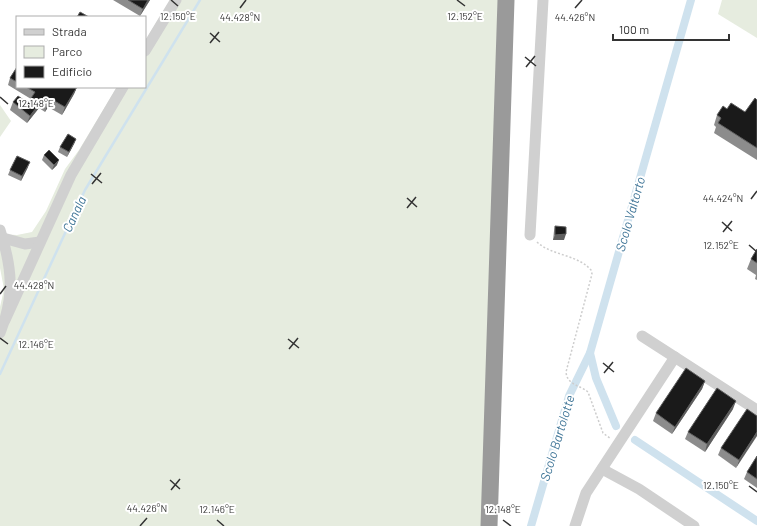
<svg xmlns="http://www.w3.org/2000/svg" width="757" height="526" font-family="Barlow,sans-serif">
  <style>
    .green { fill: #e6ecdf }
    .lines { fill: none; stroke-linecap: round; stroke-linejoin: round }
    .stream { stroke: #cfe2ee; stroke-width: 2.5 }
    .canal { stroke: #cfe2ee; stroke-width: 8 }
    .path { stroke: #cdcdcd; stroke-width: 1.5; stroke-dasharray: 2 2; stroke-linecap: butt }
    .minor { stroke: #d0d0d0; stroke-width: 11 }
    .highway { stroke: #9a9a9a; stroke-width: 17 }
    .wall { fill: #8c8c8c }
    .shaded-wall { fill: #5f5f5f }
    .building { fill: #1a1a1a; stroke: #5f5f5f }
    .ticks { fill: none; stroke: #333; stroke-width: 1.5 }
    .labels { text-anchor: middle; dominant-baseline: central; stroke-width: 4; stroke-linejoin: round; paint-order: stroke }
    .water-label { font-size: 13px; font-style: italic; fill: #3f7597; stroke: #fff }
    .ticks-label { font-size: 10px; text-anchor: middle; fill: #333; stroke: #fff; stroke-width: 4; stroke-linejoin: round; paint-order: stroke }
  </style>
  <rect width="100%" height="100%" fill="#fff"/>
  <g class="green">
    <polygon points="170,0 498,0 482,526 0,526 0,307 4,289 0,268 0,234 17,235 32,232 46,211 65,169 79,150 117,87 145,87 145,41"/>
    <polygon points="722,0 757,0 757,38 718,14"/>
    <polygon points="0,105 11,121 0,137"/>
  </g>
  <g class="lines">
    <polyline class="stream" points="0,374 85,190 200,0"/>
    <g class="canal">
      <polyline points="616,426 596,378 590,353 691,0"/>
      <polyline points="635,440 757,521"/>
      <polyline points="531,526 569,396 590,353"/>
    </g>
    <path class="path" d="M537,242C552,256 577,254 591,270L592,274L566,372C567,385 580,385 588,392L603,433L611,439"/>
    <g class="minor">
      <polyline points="145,51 176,0"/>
      <path d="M0,230C12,267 15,296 0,333"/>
      <polyline points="530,235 543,0"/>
      <polyline points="3,238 25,244 40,242"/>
      <polyline points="5,320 71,175 123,87"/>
      <polyline points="642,336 757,410"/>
      <polyline points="602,469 639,489 694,526"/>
      <polyline points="575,526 586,493 675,357"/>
    </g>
    <polyline class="highway" points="489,526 506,0"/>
  </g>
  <g class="wall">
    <polygon points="113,0 150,0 140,16"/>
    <polygon points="17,67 17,87 77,87 74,94 62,115 48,107 45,112 39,108 27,123 10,110 13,102 28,103 31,99 8,85 10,78"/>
    <polygon points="757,100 757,160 714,133 716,127 714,125 717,115 727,109 745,112"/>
    <polygon points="76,139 74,144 67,157 58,152 60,147"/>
    <polygon points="44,155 57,165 52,170 42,160"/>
    <polygon points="28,167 21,181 8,175 10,170"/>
    <polygon points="555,226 564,240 553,240 554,231"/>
    <polygon points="757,249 757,280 755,279 756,275 747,269 751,259"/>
    <polygon points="705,381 702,389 672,434 653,421 656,413"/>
    <polygon points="733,409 705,452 685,439 688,432"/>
    <polygon points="757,416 736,468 718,455 721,448"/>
    <polygon points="757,456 757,488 744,479 747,472"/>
  </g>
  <g class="shaded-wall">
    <polygon points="148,0 150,0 140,16 143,9"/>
    <polygon points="77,87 74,94 62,115 65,107"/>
    <polygon points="51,99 48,107 45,112 47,104"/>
    <polygon points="42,100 39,108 27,123 30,116"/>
    <polygon points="76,139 74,144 67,157 69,152"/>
    <polygon points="59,160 57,165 52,170 54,165"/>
    <polygon points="30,162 28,167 21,181 22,176"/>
    <polygon points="566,234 564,240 553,240 555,235"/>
    <polygon points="705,381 702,389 672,434 675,427"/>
    <polygon points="736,401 733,409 705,452 707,444"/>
    <polygon points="757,432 757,436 736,468 739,460"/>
  </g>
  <g class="building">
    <polygon points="128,0 148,0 143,9"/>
    <polygon points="80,12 89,17 77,17"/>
    <polygon points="17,67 17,82 10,78"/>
    <polygon points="26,87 77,87 65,107 51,99 47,104 42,100 30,116 13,102 18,96 28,103 35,92"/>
    <polygon points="755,98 757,100 757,148 718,123 721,118 717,115 723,106 727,109 731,103 745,112"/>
    <polygon points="68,134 76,139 69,152 60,147"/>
    <polygon points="49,150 59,160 54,165 44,155"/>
    <polygon points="17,156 30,162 22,176 10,170"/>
    <polygon points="555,226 566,227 566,234 555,235"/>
    <polygon points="757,249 757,263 751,259"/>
    <polygon points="686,368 705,381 675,427 656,413"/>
    <polygon points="717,388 736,401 707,444 688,432"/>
    <polygon points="747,409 757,416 757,432 739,460 721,448"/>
    <polygon points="757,456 757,479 747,472"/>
  </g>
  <path class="ticks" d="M171,0L178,6M457,0L465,6M240,8L246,0M575,8L582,0M210,33L220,42M210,43L219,32M525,57L536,66M526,67L535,56M0,97L8,104M91,174L102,183M92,184L101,173M407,198L417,207M751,199L757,191M407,208L416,197M722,222L732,231M723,232L732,221M749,245L757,252M0,294L6,286M0,338L8,344M288,339L299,348M289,349L298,338M603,363L614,372M604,373L613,362M170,480L180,489M749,486L757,492M171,490L180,479M217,520L224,526M503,520L511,526M140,526L147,518"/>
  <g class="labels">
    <g class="water-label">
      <text transform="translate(74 214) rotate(-65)">Canala</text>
      <text transform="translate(630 214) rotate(-74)">Scolo Valtorto</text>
      <text transform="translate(557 438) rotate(-73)">Scolo Bartolotte</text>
    </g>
  </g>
  <g class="ticks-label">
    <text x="178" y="20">12.150°E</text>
    <text x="465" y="20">12.152°E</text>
    <text x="240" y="21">44.428°N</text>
    <text x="575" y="21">44.426°N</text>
    <text x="36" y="107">12.148°E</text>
    <text x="723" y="202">44.424°N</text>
    <text x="721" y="249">12.152°E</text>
    <text x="34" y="289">44.428°N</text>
    <text x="36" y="348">12.146°E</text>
    <text x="721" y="489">12.150°E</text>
    <text x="147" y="512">44.426°N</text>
    <text x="217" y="513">12.146°E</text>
    <text x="503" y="513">12.148°E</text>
  </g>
  <rect x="16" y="16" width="130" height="72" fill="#ffffff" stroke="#adadad"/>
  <rect x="24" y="29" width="20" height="6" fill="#d0d0d0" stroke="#adadad"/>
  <text x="52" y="36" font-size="12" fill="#333333">Strada</text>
  <rect x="24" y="46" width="20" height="12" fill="#e6ecdf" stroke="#adadad"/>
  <text x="52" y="56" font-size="12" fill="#333333">Parco</text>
  <rect x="24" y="66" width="20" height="12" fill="#1a1a1a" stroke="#adadad"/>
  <text x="52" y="76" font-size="12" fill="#333333">Edificio</text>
  <path d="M613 34v6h116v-6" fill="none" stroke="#333333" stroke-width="2"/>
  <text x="619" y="34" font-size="12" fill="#333333" stroke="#ffffff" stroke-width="3" paint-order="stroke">100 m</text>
</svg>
